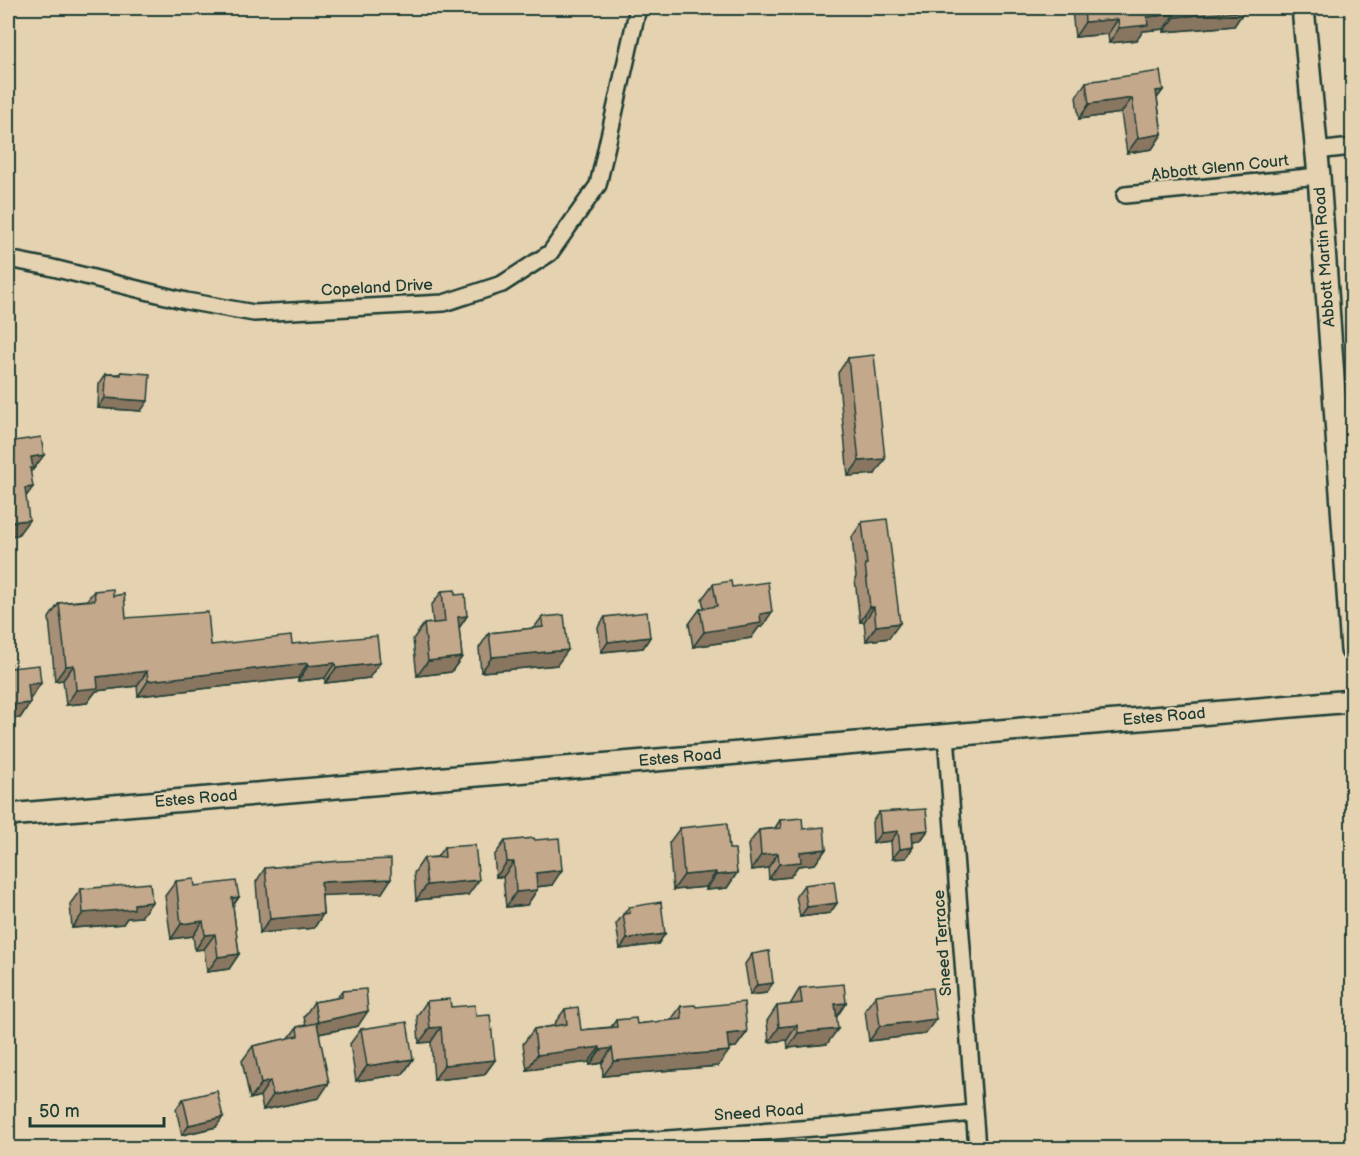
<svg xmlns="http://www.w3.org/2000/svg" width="1360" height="1156" font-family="'Balsamiq Sans',sans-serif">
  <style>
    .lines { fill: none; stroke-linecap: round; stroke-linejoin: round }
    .street-casing { stroke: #1f3d34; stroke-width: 20 }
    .secondary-casing { stroke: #1f3d34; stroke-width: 26 }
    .street { stroke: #e4d2b0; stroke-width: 15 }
    .secondary { stroke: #e4d2b0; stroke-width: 21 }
    .wall { fill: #a89078; stroke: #1f3d34; stroke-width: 1.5 }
    .shaded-wall { fill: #887661; stroke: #1f3d34; stroke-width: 1.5 }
    .building { fill: #c3a88b; stroke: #1f3d34; stroke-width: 1.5 }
    .labels { text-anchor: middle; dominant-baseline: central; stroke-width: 4.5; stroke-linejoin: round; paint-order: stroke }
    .street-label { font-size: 16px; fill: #1f3d34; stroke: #e4d2b0 }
  </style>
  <rect width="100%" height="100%" fill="#e4d2b0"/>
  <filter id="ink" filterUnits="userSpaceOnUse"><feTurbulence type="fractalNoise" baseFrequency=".0167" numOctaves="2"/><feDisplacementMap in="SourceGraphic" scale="12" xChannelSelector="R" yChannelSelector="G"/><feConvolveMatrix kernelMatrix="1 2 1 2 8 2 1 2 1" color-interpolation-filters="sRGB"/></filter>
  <g filter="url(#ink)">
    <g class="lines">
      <defs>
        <g id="street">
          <polyline points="1316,151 1352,147"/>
          <polyline points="1125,195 1319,176"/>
          <polyline points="8,259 49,267 186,301 254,313 444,303 502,284 550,253 598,185 638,8"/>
          <polyline points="946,735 977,1148"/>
          <polyline points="547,1148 840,1126 973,1113"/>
        </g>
        <g id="secondary">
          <polyline points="1303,8 1319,176 1352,650"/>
          <polyline points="8,815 1352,701"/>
        </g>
      </defs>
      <use href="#street" class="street-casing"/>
      <use href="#secondary" class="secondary-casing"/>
      <use href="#street" class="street"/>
      <use href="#secondary" class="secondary"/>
    </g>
    <g class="wall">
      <polygon points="1075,8 1244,8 1244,11 1234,26 1164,32 1164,29 1143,31 1137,40 1109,43 1108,34 1075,37 1072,11"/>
      <polygon points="1086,82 1163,90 1157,98 1162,134 1152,149 1127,153 1121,113 1079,119 1076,97"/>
      <polygon points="848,358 875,474 848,476 838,373"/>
      <polygon points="121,372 141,411 98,408 99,384 106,374 119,374"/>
      <polygon points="862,522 889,638 866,641 864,622 860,622 855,579 856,577 852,537"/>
      <polygon points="713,584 732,587 762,627 759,627 751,638 693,647 689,624 700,609 704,608 702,599"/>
      <polygon points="94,591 113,596 126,618 211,645 292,644 369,678 325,683 325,678 298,681 298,678 138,696 137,686 96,691 87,703 66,705 63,680 55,681 49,618 59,603 87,600"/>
      <polygon points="442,591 455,595 467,616 459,628 462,657 451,672 417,676 413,639 424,624 433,623 431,606"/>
      <polygon points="542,617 557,665 481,672 479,648 489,633 534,628"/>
      <polygon points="605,617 650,637 643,648 601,652 598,627"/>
      <polygon points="8,641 11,668 41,683 30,698 30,703 20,718 8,719"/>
      <polygon points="879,812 928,830 921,840 913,841 913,847 906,858 892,859 891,841 873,843 872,822"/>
      <polygon points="780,820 803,829 826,849 815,864 798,866 790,877 769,879 768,868 751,870 748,845 759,830 775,828"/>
      <polygon points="680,828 729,849 737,873 727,888 706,890 706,887 673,890 669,843"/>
      <polygon points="505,841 552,885 537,887 537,890 527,905 506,907 503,877 496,877 494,856"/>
      <polygon points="444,847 468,895 416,900 414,873 424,858 437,857"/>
      <polygon points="265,868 382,893 322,895 323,914 314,928 260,933 256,882"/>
      <polygon points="176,881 239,897 233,906 239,954 229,969 207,972 204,949 195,950 193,936 171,939 165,896"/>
      <polygon points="804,885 837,903 830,913 800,917 796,896"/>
      <polygon points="81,889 141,917 127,918 123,924 72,928 70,904"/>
      <polygon points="629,907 665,934 658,944 620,949 616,924"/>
      <polygon points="752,954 766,993 750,995 745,964"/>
      <polygon points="800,988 836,1017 827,1044 788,1048 787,1040 769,1042 767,1021 777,1006 790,1005"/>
      <polygon points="342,991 358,1026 319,1034 319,1098 263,1110 260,1096 250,1099 242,1061 253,1046 289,1038 297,1027 306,1025 304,1017 314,1002 337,998"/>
      <polygon points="876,995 925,1034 869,1041 865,1010"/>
      <polygon points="427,1001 451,1007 495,1060 484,1075 434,1080 431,1042 419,1043 417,1016"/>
      <polygon points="681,1006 696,1007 747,1032 736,1047 729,1048 718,1066 603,1076 602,1063 590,1065 589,1062 527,1070 523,1044 534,1029 554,1026 554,1024 565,1009 581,1030 611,1027 616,1020 637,1024 671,1020"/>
      <polygon points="361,1029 413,1059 403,1074 356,1081 350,1044"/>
      <polygon points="183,1099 216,1127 182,1135 176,1109"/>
    </g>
    <g class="shaded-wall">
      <polygon points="1244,11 1234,26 1164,32 1175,17"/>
      <polygon points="1174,14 1164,29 1143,31 1137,40 1109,43 1119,28 1147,17"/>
      <polygon points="1118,19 1108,34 1075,37 1085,22"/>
      <polygon points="1163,90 1152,105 1156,91"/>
      <polygon points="1132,98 1121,113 1079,119 1089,104"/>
      <polygon points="1162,134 1152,149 1127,153 1138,138"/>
      <polygon points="105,398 148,401 141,411 98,408"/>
      <polygon points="44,455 33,470 31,471 22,483 31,457"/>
      <polygon points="885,459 875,474 848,476 859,461"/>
      <polygon points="33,487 22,502 25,488"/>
      <polygon points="29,520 18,535 8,536 8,522"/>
      <polygon points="870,607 874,607 864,622 860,622"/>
      <polygon points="772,612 762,627 759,627 751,638 693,647 704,632 760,614"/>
      <polygon points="467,616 457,631 458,617"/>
      <polygon points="900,623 889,638 866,641 876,626"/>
      <polygon points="650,637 643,648 601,652 608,642"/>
      <polygon points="568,650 557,665 481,672 492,657"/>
      <polygon points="462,657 451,672 417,676 428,661"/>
      <polygon points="308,663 298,678 138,696 148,681"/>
      <polygon points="335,663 325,678 298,681 308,666"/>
      <polygon points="380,663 369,678 325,683 336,668"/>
      <polygon points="74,665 63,680 55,681 66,666"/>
      <polygon points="147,671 137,686 96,691 87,703 66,705 76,690 97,677"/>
      <polygon points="41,683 31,698 18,699 28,684"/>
      <polygon points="30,703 20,718 8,719 8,709 10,705"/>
      <polygon points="928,830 921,840 905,842 912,832"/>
      <polygon points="898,831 891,841 873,843 881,833"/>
      <polygon points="913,847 906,858 892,859 900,849"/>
      <polygon points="826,849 815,864 798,866 790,877 769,879 779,864 800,852"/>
      <polygon points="778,853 768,868 751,870 761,855"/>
      <polygon points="507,862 514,862 503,877 496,877"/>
      <polygon points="562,870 552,885 525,888 536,873"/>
      <polygon points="716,872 706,887 673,890 684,875"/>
      <polygon points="737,873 727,888 706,890 716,875"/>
      <polygon points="391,879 382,893 311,896 321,882"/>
      <polygon points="479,880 468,895 416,900 427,885"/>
      <polygon points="537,890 527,905 506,907 516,892"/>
      <polygon points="239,897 228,912 232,898"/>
      <polygon points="152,902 141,917 127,918 123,924 72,928 83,913 134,904"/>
      <polygon points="837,903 830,913 800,917 807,907"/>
      <polygon points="323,914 314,928 260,933 270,919"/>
      <polygon points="203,921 193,936 171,939 181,924"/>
      <polygon points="215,934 204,949 195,950 205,935"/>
      <polygon points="665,934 658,944 620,949 627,939"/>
      <polygon points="239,954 229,969 207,972 218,957"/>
      <polygon points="773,983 766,993 750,995 757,985"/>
      <polygon points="846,1003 836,1018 835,1004"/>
      <polygon points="368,1011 358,1026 308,1036 318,1022"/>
      <polygon points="936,1019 925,1034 869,1041 880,1026"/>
      <polygon points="797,1025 787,1040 769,1042 779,1027"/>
      <polygon points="441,1027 431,1042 419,1043 430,1028"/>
      <polygon points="838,1029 827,1044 788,1048 798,1033"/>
      <polygon points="747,1032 736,1047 717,1049 727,1034"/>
      <polygon points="600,1047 589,1062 527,1070 537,1055"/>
      <polygon points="612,1048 602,1063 590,1065 600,1050"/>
      <polygon points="729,1051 718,1066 603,1076 614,1061"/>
      <polygon points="413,1059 403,1074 356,1081 367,1066"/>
      <polygon points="495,1060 484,1075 434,1080 444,1065"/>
      <polygon points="270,1081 260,1096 250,1099 261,1084"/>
      <polygon points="329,1083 319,1098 263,1110 273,1095"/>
      <polygon points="223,1117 216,1127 182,1135 189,1125"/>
    </g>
    <g class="building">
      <polygon points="1084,8 1244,8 1244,11 1175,17 1174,14 1147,17 1148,25 1119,28 1118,19 1085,22"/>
      <polygon points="1160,71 1163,90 1156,91 1162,134 1138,138 1132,98 1089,104 1086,82"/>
      <polygon points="874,355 885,459 859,461 848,358"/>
      <polygon points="121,372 150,374 148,401 105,398 106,374 121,375"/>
      <polygon points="41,437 44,455 31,457 33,468 30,468 33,487 25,488 29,520 8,522 8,442"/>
      <polygon points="887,519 900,623 876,626 874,607 870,607 865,564 867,564 862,522"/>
      <polygon points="731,581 732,587 768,582 772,612 760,614 761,623 704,632 700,609 717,606 713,584"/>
      <polygon points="113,589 113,596 124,594 126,618 208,612 211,645 291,636 292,644 377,636 380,663 336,668 335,663 308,666 308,663 148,681 147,671 97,677 98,688 76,690 74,665 66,666 59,603 95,600 94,591"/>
      <polygon points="455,590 455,595 465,594 467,616 458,617 462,657 428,661 424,624 445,622 442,591"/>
      <polygon points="647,612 650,637 608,642 605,617"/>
      <polygon points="564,615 568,650 492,657 489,633 543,627 542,617"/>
      <polygon points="8,641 11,668 39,665 41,683 28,684 30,703 10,705 9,695 8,695"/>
      <polygon points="926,809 928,830 912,832 913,847 900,849 898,831 881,833 879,812"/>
      <polygon points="802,818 803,829 824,827 826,849 800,852 801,862 779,864 778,853 761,855 759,830 781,828 780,820"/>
      <polygon points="727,823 729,849 735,849 737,873 716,875 716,872 684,875 680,828"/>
      <polygon points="534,838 535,840 559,838 562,870 536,873 537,890 516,892 514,862 507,862 505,841"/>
      <polygon points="475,845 479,880 427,885 424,858 445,857 444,847"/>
      <polygon points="391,859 391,879 321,882 323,914 270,919 265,868 340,861"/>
      <polygon points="194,879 195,886 236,881 239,897 232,898 239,954 218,957 215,934 205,935 203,921 181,924 176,881"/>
      <polygon points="834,881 837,903 807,907 804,885"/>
      <polygon points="150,883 152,902 134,904 134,909 83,913 81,889"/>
      <polygon points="661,902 665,934 627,939 623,914 630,913 629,907"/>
      <polygon points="769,951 773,983 757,985 752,954"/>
      <polygon points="844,984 846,1003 835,1004 838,1029 798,1033 797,1025 779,1027 777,1006 802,1003 800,988"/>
      <polygon points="932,988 936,1019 880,1026 876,995"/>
      <polygon points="366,989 368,1011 318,1022 314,1002 342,997 342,991"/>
      <polygon points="450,999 451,1007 475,1005 476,1016 490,1015 495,1060 444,1065 441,1027 430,1028 427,1001"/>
      <polygon points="744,1002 747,1032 727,1034 729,1051 614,1061 612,1048 600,1050 600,1047 537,1055 534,1029 567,1024 565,1009 578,1007 581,1030 617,1027 616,1020 636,1018 637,1024 682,1019 681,1006 695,1005 696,1007"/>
      <polygon points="407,1022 413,1059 367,1066 361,1029"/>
      <polygon points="317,1023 329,1083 273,1095 270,1081 261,1084 253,1046 298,1036 297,1027"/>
      <polygon points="217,1091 223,1117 189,1125 183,1099"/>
    </g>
  </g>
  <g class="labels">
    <g class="street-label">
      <text transform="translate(1220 168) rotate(-6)">Abbott Glenn Court</text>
      <text transform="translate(1325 257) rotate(-94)">Abbott Martin Road</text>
      <text transform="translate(377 288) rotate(-3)">Copeland Drive</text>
      <text transform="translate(1164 717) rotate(-5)">Estes Road</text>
      <text transform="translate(680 758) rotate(-5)">Estes Road</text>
      <text transform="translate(196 799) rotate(-5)">Estes Road</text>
      <text transform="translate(943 943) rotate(-94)">Sneed Terrace</text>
      <text transform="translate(759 1113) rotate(-4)">Sneed Road</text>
    </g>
  </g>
  <rect width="1360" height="1156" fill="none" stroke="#e4d2b0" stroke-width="30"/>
  <rect x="15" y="15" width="1330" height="1126" fill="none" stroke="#1f3d34" stroke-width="2" filter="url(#ink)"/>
  <path d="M30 1117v9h134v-9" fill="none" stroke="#1f3d34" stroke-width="3"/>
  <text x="39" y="1117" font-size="18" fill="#1f3d34" stroke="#e4d2b0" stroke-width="4.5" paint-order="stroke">50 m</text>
</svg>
